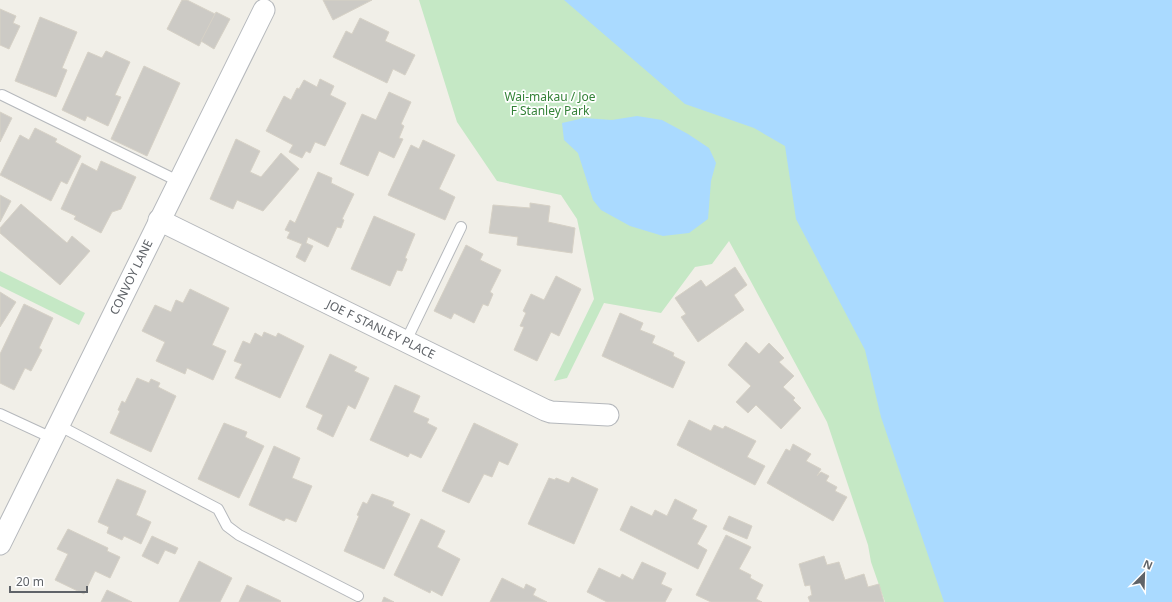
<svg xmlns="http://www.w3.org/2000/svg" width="1172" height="602" font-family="'Noto Sans',sans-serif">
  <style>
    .green { fill: #c5e8c5 }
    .water { fill: #aadaff }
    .building { fill: #cccac5; stroke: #d6d1c6 }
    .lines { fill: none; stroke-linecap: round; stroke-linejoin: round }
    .service-casing { stroke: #b5b8bc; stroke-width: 12 }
    .minor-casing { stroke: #b5b8bc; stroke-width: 23 }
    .service { stroke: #fff; stroke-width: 10 }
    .minor { stroke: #fff; stroke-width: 21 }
    .labels { text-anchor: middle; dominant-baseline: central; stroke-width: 3.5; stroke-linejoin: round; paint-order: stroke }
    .park-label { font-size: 12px; fill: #348238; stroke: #fff }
    .street-label { font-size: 12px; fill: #5f6368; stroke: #fff }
  </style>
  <rect width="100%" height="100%" fill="#f1efe8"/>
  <g class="green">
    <polygon points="419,0 1172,0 1172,602 885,602 871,562 868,545 827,422 729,241 712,264 695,267 661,313 604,303 567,378 554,381 594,299 577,219 561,195 497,181 457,122"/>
    <polygon points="0,271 85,313 79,325 0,286"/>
  </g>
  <g class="water">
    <polygon points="564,0 1172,0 1172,602 944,602 881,417 865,350 796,219 785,146 754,128 685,104"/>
    <polygon points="637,116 662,120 688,134 709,148 716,163 711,181 708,219 689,233 663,236 630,226 601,210 593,200 578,153 564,140 562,123 584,118 612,120"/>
  </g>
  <g class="building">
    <polygon points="182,0 187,0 215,14 199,46 167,29"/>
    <polygon points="323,0 372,0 333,20"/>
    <polygon points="0,9 16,16 13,23 20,26 9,49 0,45"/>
    <polygon points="216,12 230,19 214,49 201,41"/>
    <polygon points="40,17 77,32 62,68 67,70 56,97 15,81"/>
    <polygon points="360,18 389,32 385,41 415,55 405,75 393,69 387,83 333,57 346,31 352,34"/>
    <polygon points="106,51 130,62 115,95 121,97 108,126 87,116 85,121 62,110 88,52 102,58"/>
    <polygon points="144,66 180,83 147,156 111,139"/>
    <polygon points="320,79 334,86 330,95 346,103 325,146 315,142 310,153 306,151 302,158 289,152 293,145 266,131 284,96 291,100 297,88 299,89 304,80 317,87"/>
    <polygon points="389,92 411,102 401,124 404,126 399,138 403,139 394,158 379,151 368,176 340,164 362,114 376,120"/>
    <polygon points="0,112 12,118 0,142"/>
    <polygon points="35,128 57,139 55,142 81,156 67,184 61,181 51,201 0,175 20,135 29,140"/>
    <polygon points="236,139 260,151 250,172 261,177 281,153 299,169 263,211 237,200 233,209 210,199"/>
    <polygon points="423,140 455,155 439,189 455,197 445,220 388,195 411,145 419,149"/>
    <polygon points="101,161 136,177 121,209 112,212 101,233 74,219 76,216 61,209 82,163 97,171"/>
    <polygon points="318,172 332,178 331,183 354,194 342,219 344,220 341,228 337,227 328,247 308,237 306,243 313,246 305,262 296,257 302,244 287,238 290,232 285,230 290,220 295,223"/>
    <polygon points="0,195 11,201 0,222"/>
    <polygon points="530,203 550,206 548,222 575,228 572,253 517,245 518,237 489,233 493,205 530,208"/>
    <polygon points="21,204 67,243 72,236 90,251 60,285 0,233 0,228"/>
    <polygon points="374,216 415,234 405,258 407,259 402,271 397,270 390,286 351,269"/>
    <polygon points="466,245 483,254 480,260 501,270 490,292 493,294 488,306 483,304 474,323 454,313 451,319 434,311"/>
    <polygon points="735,267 747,285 734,295 744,310 698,342 681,317 686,314 675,298 701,280 706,287"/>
    <polygon points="556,276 581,289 559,336 551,332 537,361 514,350 524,327 520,326 526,313 523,311 531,294 544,300"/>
    <polygon points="190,289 229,308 212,345 226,351 213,380 187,368 185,374 156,361 165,342 142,331 155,305 171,312 176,300 183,303"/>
    <polygon points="0,292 16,302 0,327"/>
    <polygon points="24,304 53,318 39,348 42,350 31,371 25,368 14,390 0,383 0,354"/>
    <polygon points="620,313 643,323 640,330 655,336 652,343 674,353 673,356 685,362 673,388 602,356"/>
    <polygon points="264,332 276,337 278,333 304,346 280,398 235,378 242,364 234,361 243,341 250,344 255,333 262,337"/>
    <polygon points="746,342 759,354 769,343 784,358 779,362 794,376 783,387 795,398 793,400 801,408 781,429 756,405 748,413 736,402 751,386 728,365"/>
    <polygon points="330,354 357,367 354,371 369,378 355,409 348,405 333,437 317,429 323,415 306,407"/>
    <polygon points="137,378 149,383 151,379 160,383 158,387 176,396 151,452 110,433 120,411 118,410 122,401 125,403"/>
    <polygon points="395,385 420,396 413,412 429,419 427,423 437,428 421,458 410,453 408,457 370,440"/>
    <polygon points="689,420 711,431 714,425 723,429 725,426 756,441 747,457 765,466 755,485 677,445"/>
    <polygon points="224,423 247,432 245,437 264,446 239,498 198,479"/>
    <polygon points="474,423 518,444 508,465 499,461 492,477 484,474 469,503 442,491"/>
    <polygon points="793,444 811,454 806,461 821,469 817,476 821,472 829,476 826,481 837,487 835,491 847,497 833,521 767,483 786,449 790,451"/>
    <polygon points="274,446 300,458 292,478 312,486 296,522 286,518 284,521 249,505"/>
    <polygon points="572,477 598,489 574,544 528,524 549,478 555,480 556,478 569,483"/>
    <polygon points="117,479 146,491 136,515 151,522 141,544 124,536 122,540 107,533 109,527 98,522"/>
    <polygon points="372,494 394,502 392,506 410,514 384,569 344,551 359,516 357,515 363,502 367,504"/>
    <polygon points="675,499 697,510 692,519 707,526 697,544 707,550 698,569 620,530 631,506 652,516 655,510 667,516"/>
    <polygon points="729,516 752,526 747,539 723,529"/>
    <polygon points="421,519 445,531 437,547 460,559 442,596 431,590 430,593 394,575"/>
    <polygon points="68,529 108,548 107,551 120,557 110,578 95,571 84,594 55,580 68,554 57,549"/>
    <polygon points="726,535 751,547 739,569 751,575 750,578 763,585 756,599 762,602 711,602 696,595"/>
    <polygon points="152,536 178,548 175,554 165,550 158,564 142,556"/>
    <polygon points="824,556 827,565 839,562 845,580 864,574 868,587 879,584 884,602 810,602 808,597 812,595 810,585 805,586 799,564"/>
    <polygon points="199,561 232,578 220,602 179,602"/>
    <polygon points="642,562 666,573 661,584 672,589 665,602 607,602 587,592 599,568 620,578 622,574 633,580"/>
    <polygon points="502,578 524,589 526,584 536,589 533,595 547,602 490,602"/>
    <polygon points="247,585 281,601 280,602 239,602"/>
    <polygon points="107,590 132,602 101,602"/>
    <polygon points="384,597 394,602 382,602"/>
  </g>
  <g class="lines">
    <defs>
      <g id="service">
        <polyline points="2,95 178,181"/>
        <polyline points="406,341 461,227"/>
        <polyline points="0,414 52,438"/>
        <polyline points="58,425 218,509 227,526 239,535 358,596"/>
      </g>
      <g id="minor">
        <polyline points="159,220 545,410 551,412 608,415"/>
        <polyline points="0,544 264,10"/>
      </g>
    </defs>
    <use href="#service" class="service-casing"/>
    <use href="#minor" class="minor-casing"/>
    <use href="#service" class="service"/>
    <use href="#minor" class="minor"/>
  </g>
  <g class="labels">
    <g class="park-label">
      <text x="550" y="96">Wai-makau / Joe<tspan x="550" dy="14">F Stanley Park</tspan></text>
    </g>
    <g class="street-label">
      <text transform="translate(131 277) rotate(-64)">CONVOY LANE</text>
      <text transform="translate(381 329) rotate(26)">JOE F STANLEY PLACE</text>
    </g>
  </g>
  <g transform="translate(1144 574) rotate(23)" stroke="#ffffff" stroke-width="3" paint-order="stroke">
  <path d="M0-3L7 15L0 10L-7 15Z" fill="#5f6368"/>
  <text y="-6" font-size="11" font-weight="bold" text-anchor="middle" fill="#5f6368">N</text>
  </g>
  <path d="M10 586v6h77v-6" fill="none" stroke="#5f6368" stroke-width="2"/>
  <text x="16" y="586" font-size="12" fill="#5f6368" stroke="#ffffff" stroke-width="3" paint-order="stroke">20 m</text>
</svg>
